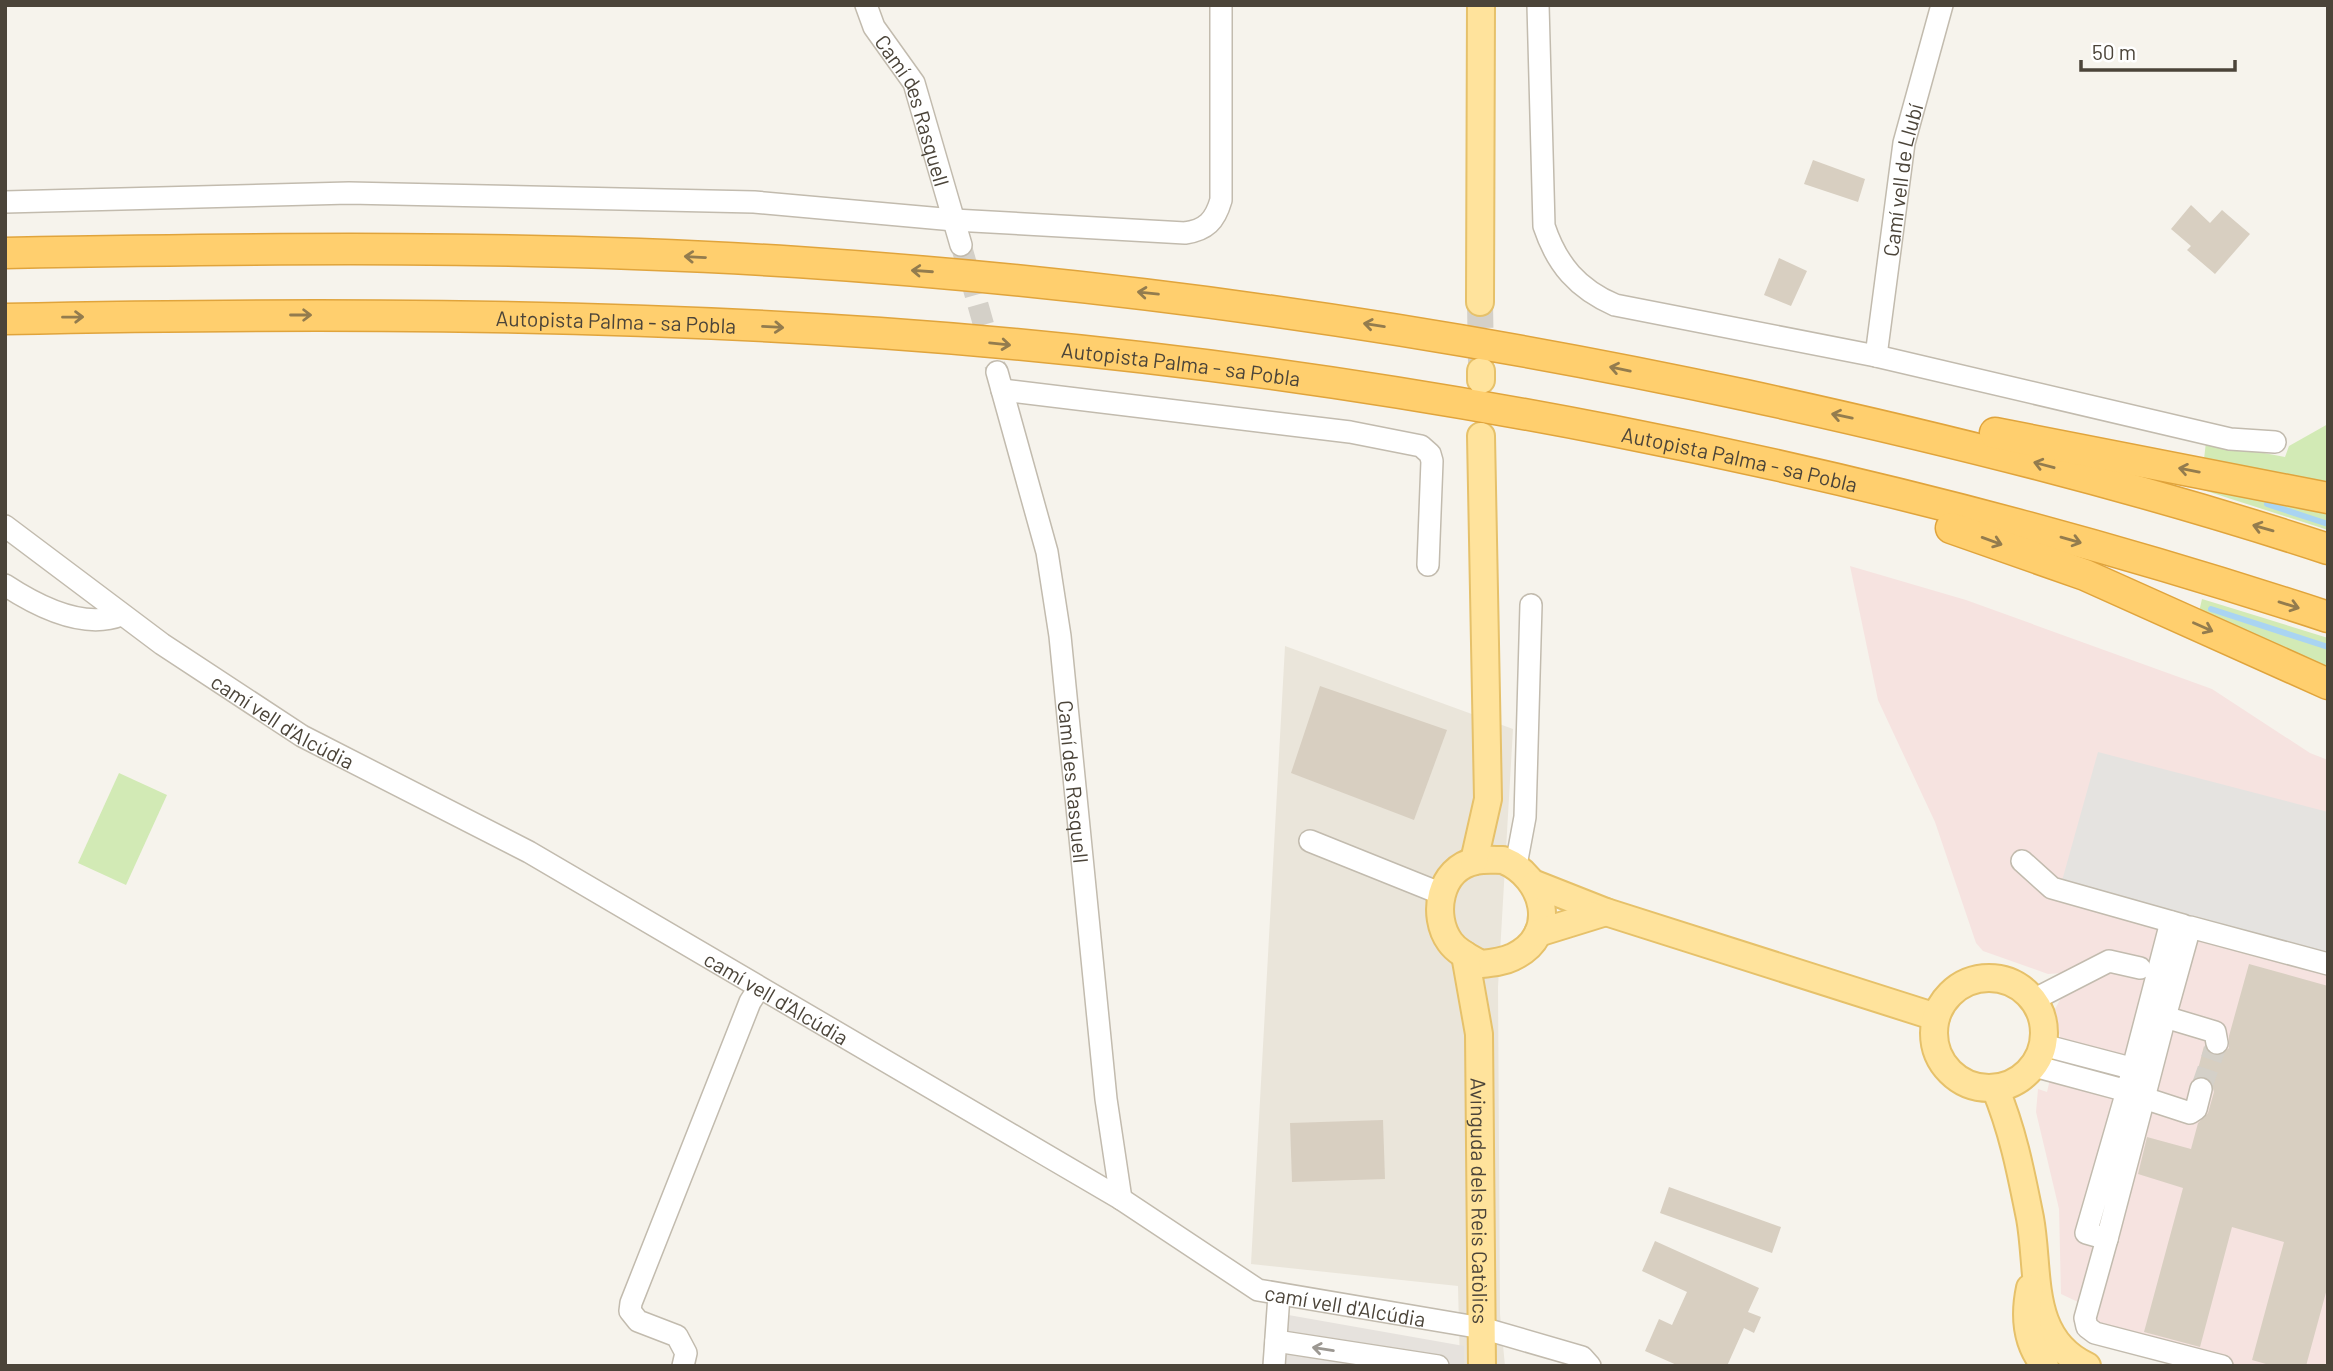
<svg xmlns="http://www.w3.org/2000/svg" width="2333" height="1371" font-family="Barlow,sans-serif">
  <style>
    .residential { fill: #eae5da }
    .industrial { fill: #e6e2dd }
    .medical { fill: #f6e3e0 }
    .green { fill: #d2eab5 }
    .parking { fill: #e5e3e0 }
    .lines { fill: none; stroke-linecap: round; stroke-linejoin: round }
    .stream { stroke: #a9d4f2; stroke-width: 6 }
    .building { fill: #d8cfc1 }
    .minor-tunnel { stroke: #d4d0c8; stroke-width: 21; stroke-dasharray: 21 10; stroke-linecap: butt }
    .major-tunnel { stroke: #d4d0c8; stroke-width: 26; stroke-dasharray: 26 13; stroke-linecap: butt }
    .minor-casing { stroke: #c2bbae; stroke-width: 24 }
    .major-casing { stroke: #e6c16a; stroke-width: 30 }
    .highway-casing { stroke: #e0a43c; stroke-width: 33 }
    .minor { stroke: #fff; stroke-width: 21 }
    .major { stroke: #ffe39c; stroke-width: 26 }
    .highway { stroke: #ffcf6e; stroke-width: 30 }
    .oneway { stroke: #937c4e }
    .oneway2 { stroke: #9c9892 }
    .labels { text-anchor: middle; dominant-baseline: central; stroke-width: 7; stroke-linejoin: round; paint-order: stroke }
    .street-label { font-size: 21px; fill: #4b4439; stroke: #fff }
  </style>
  <rect width="100%" height="100%" fill="#f6f3ec"/>
  <polygon class="residential" points="1285,646 1513,729 1498,987 1500,1314 1505,1366 1460,1366 1458,1286 1251,1264"/>
  <polygon class="industrial" points="1266,1311 1464,1346 1464,1366 1262,1366"/>
  <polygon class="medical" points="1850,566 1966,600 2212,689 2310,753 2328,760 2328,1366 2186,1366 2085,1336 2073,1321 2078,1302 2061,1294 2059,1209 2036,1112 2038,1089 2047,1092 2060,1037 2055,1009 2061,998 2073,989 2064,973 2048,974 1983,951 1976,943 1935,822 1878,700"/>
  <g class="green">
    <polygon points="2328,424 2328,482 2204,459 2206,442 2285,457 2289,446"/>
    <polygon points="2202,483 2328,508 2328,530 2200,489"/>
    <polygon points="2202,599 2328,638 2328,671 2199,612"/>
    <polygon points="119,773 167,795 126,885 78,863"/>
  </g>
  <polygon class="parking" points="2098,752 2328,812 2328,962 2060,888"/>
  <g class="lines">
    <g class="stream">
      <polyline points="2267,504 2328,524"/>
      <polyline points="2211,609 2328,647"/>
    </g>
  </g>
  <g class="building">
    <polygon points="1813,160 1865,179 1858,202 1804,184"/>
    <polygon points="2191,205 2210,223 2222,210 2250,234 2215,274 2187,250 2191,246 2171,229"/>
    <polygon points="1779,258 1807,271 1791,306 1764,295"/>
    <polygon points="1320,686 1447,730 1414,820 1291,773"/>
    <polygon points="2249,964 2328,986 2328,1285 2306,1366 2273,1366 2252,1360 2284,1242 2232,1227 2200,1347 2144,1332 2183,1188 2138,1174 2147,1137 2191,1149 2198,1123 2208,1113 2214,1092 2210,1079 2196,1077 2204,1046 2212,1055 2219,1056 2229,1048 2229,1036"/>
    <polygon points="1383,1120 1385,1179 1292,1182 1290,1123"/>
    <polygon points="1669,1187 1781,1227 1772,1253 1660,1213"/>
    <polygon points="1655,1241 1759,1288 1748,1312 1761,1317 1754,1333 1744,1328 1727,1366 1679,1366 1645,1351 1659,1319 1672,1325 1687,1292 1642,1271"/>
  </g>
  <g class="lines">
    <g class="minor-tunnel">
      <polyline points="961,245 997,372"/>
      <polyline points="2201,1089 2217,1043"/>
    </g>
    <polyline class="major-tunnel" points="1480,302 1481,363"/>
    <defs>
      <g id="minor">
        <path id="s1" d="M866,5L874,27L914,83L961,245"/>
        <path d="M1538,5L1544,226C1557,265 1578,289 1615,305L1876,356L2230,439L2275,442"/>
        <path d="M5,202L349,193L754,202L954,220L1185,233C1206,230 1215,221 1221,200V5"/>
        <path id="s2" d="M1876,356L1904,143L1942,5"/>
        <path id="s3" d="M997,372L1047,552L1060,636L1106,1099L1121,1199"/>
        <polyline points="1002,390 1350,432 1421,446 1430,454 1432,461 1428,565"/>
        <path id="s4" d="M5,526L162,644L302,736L529,852L1121,1199L1258,1290L1482,1328L1582,1357L1590,1366"/>
        <path d="M5,585C37,606 83,630 121,615"/>
        <polyline points="1310,841 1442,894"/>
        <polyline points="2022,861 2052,888 2183,925"/>
        <polyline points="1516,865 1525,817 1531,605"/>
        <polyline points="2033,1000 2109,961 2140,968"/>
        <polyline points="2165,1017 2144,1098 2127,1091 2171,922"/>
        <polyline points="2217,1043 2215,1032 2165,1017 2190,927 2328,964"/>
        <polyline points="2043,1045 2146,1072"/>
        <polyline points="2034,1066 2127,1091 2086,1233 2107,1239 2144,1098 2190,1113 2196,1109 2201,1089"/>
        <polyline points="2107,1239 2085,1318 2087,1327 2095,1333 2222,1366"/>
        <polyline points="1276,1341 1438,1366"/>
        <polyline points="683,1366 686,1353 677,1336 638,1321 630,1311 631,1303 750,1002 759,988"/>
        <polyline points="1274,1366 1279,1295"/>
      </g>
      <g id="major">
        <polyline points="1480,302 1481,5"/>
        <polyline points="1481,371 1481,380"/>
        <path d="M1503,860C1545,877 1560,935 1513,957C1503,962 1492,963 1481,964C1470,958 1457,952 1450,942C1431,916 1439,868 1476,861C1484,859 1494,860 1503,860Z"/>
        <polyline points="1474,861 1488,799 1481,436"/>
        <polyline points="1535,884 1606,912 1936,1017"/>
        <polyline points="1538,933 1606,912"/>
        <path id="s5" d="M1465,955L1479,1034L1482,1366"/>
        <circle cx="1989" cy="1033" r="55"/>
        <path d="M1995,1088C2013,1131 2021,1173 2030,1218C2040,1272 2027,1338 2087,1366"/>
        <path d="M2030,1288C2024,1316 2026,1343 2045,1366"/>
      </g>
      <g id="highway">
        <path d="M5,253C269,248 534,245 797,262C1117,283 1432,328 1745,395C1942,438 2136,486 2328,549"/>
        <path id="s6" d="M5,319C297,313 589,313 880,333C1365,367 1866,465 2328,617"/>
        <polyline points="1995,433 2328,498"/>
        <polyline points="1951,528 2085,575 2328,684"/>
      </g>
    </defs>
    <use href="#minor" class="minor-casing"/>
    <use href="#major" class="major-casing"/>
    <use href="#highway" class="highway-casing"/>
    <use href="#minor" class="minor"/>
    <use href="#major" class="major"/>
    <use href="#highway" class="highway"/>
  </g>
  <defs><path id="oneway-shaft" d="M-6 0H5M1.5-3L5.5 0L1.5 3" fill="none" stroke-width="1.6" stroke-linecap="round" stroke-linejoin="round" transform="scale(1.75)"/></defs>
  <g class="oneway">
    <use href="#oneway-shaft" transform="translate(695 257) rotate(-177)"/>
    <use href="#oneway-shaft" transform="translate(922 271) rotate(-176)"/>
    <use href="#oneway-shaft" transform="translate(1148 293) rotate(-174)"/>
    <use href="#oneway-shaft" transform="translate(301 315)"/>
    <use href="#oneway-shaft" transform="translate(73 317) rotate(-1)"/>
    <use href="#oneway-shaft" transform="translate(1374 325) rotate(-171)"/>
    <use href="#oneway-shaft" transform="translate(773 327) rotate(3)"/>
    <use href="#oneway-shaft" transform="translate(1000 344) rotate(6)"/>
    <use href="#oneway-shaft" transform="translate(1620 369) rotate(-168)"/>
    <use href="#oneway-shaft" transform="translate(1842 416) rotate(-168)"/>
    <use href="#oneway-shaft" transform="translate(2044 465) rotate(-165)"/>
    <use href="#oneway-shaft" transform="translate(2189 470) rotate(-169)"/>
    <use href="#oneway-shaft" transform="translate(2263 528) rotate(-164)"/>
    <use href="#oneway-shaft" transform="translate(2071 540) rotate(16)"/>
    <use href="#oneway-shaft" transform="translate(1992 541) rotate(20)"/>
    <use href="#oneway-shaft" transform="translate(2289 605) rotate(17)"/>
    <use href="#oneway-shaft" transform="translate(2203 627) rotate(24)"/>
  </g>
  <use class="oneway2" href="#oneway-shaft" transform="translate(1323 1349) rotate(-171)"/>
  <g class="labels">
    <g class="street-label">
      <text stroke="none"><textPath href="#s1" startOffset="117">Camí des Rasquell</textPath></text>
      <text stroke="none"><textPath href="#s2" startOffset="178">Camí vell de Llubí</textPath></text>
      <text stroke="none"><textPath href="#s6" startOffset="611">Autopista Palma - sa Pobla</textPath></text>
      <text stroke="none"><textPath href="#s6" startOffset="1178">Autopista Palma - sa Pobla</textPath></text>
      <text stroke="none"><textPath href="#s6" startOffset="1745">Autopista Palma - sa Pobla</textPath></text>
      <text stroke="none"><textPath href="#s4" startOffset="340">camí vell d'Alcúdia</textPath></text>
      <text stroke="none"><textPath href="#s3" startOffset="418">Camí des Rasquell</textPath></text>
      <text stroke="none"><textPath href="#s4" startOffset="906">camí vell d'Alcúdia</textPath></text>
      <text stroke="none"><textPath href="#s5" startOffset="247">Avinguda dels Reis Catòlics</textPath></text>
      <text stroke="none"><textPath href="#s4" startOffset="1558">camí vell d'Alcúdia</textPath></text>
    </g>
  </g>
  <rect width="2333" height="1371" fill="none" stroke="#4b4439" stroke-width="14"/>
  <path d="M2081 60v10h154v-10" fill="none" stroke="#4b4439" stroke-width="3.5"/>
  <text x="2092" y="60" font-size="21" fill="#4b4439" stroke="#ffffff" stroke-width="5" paint-order="stroke">50 m</text>
</svg>
